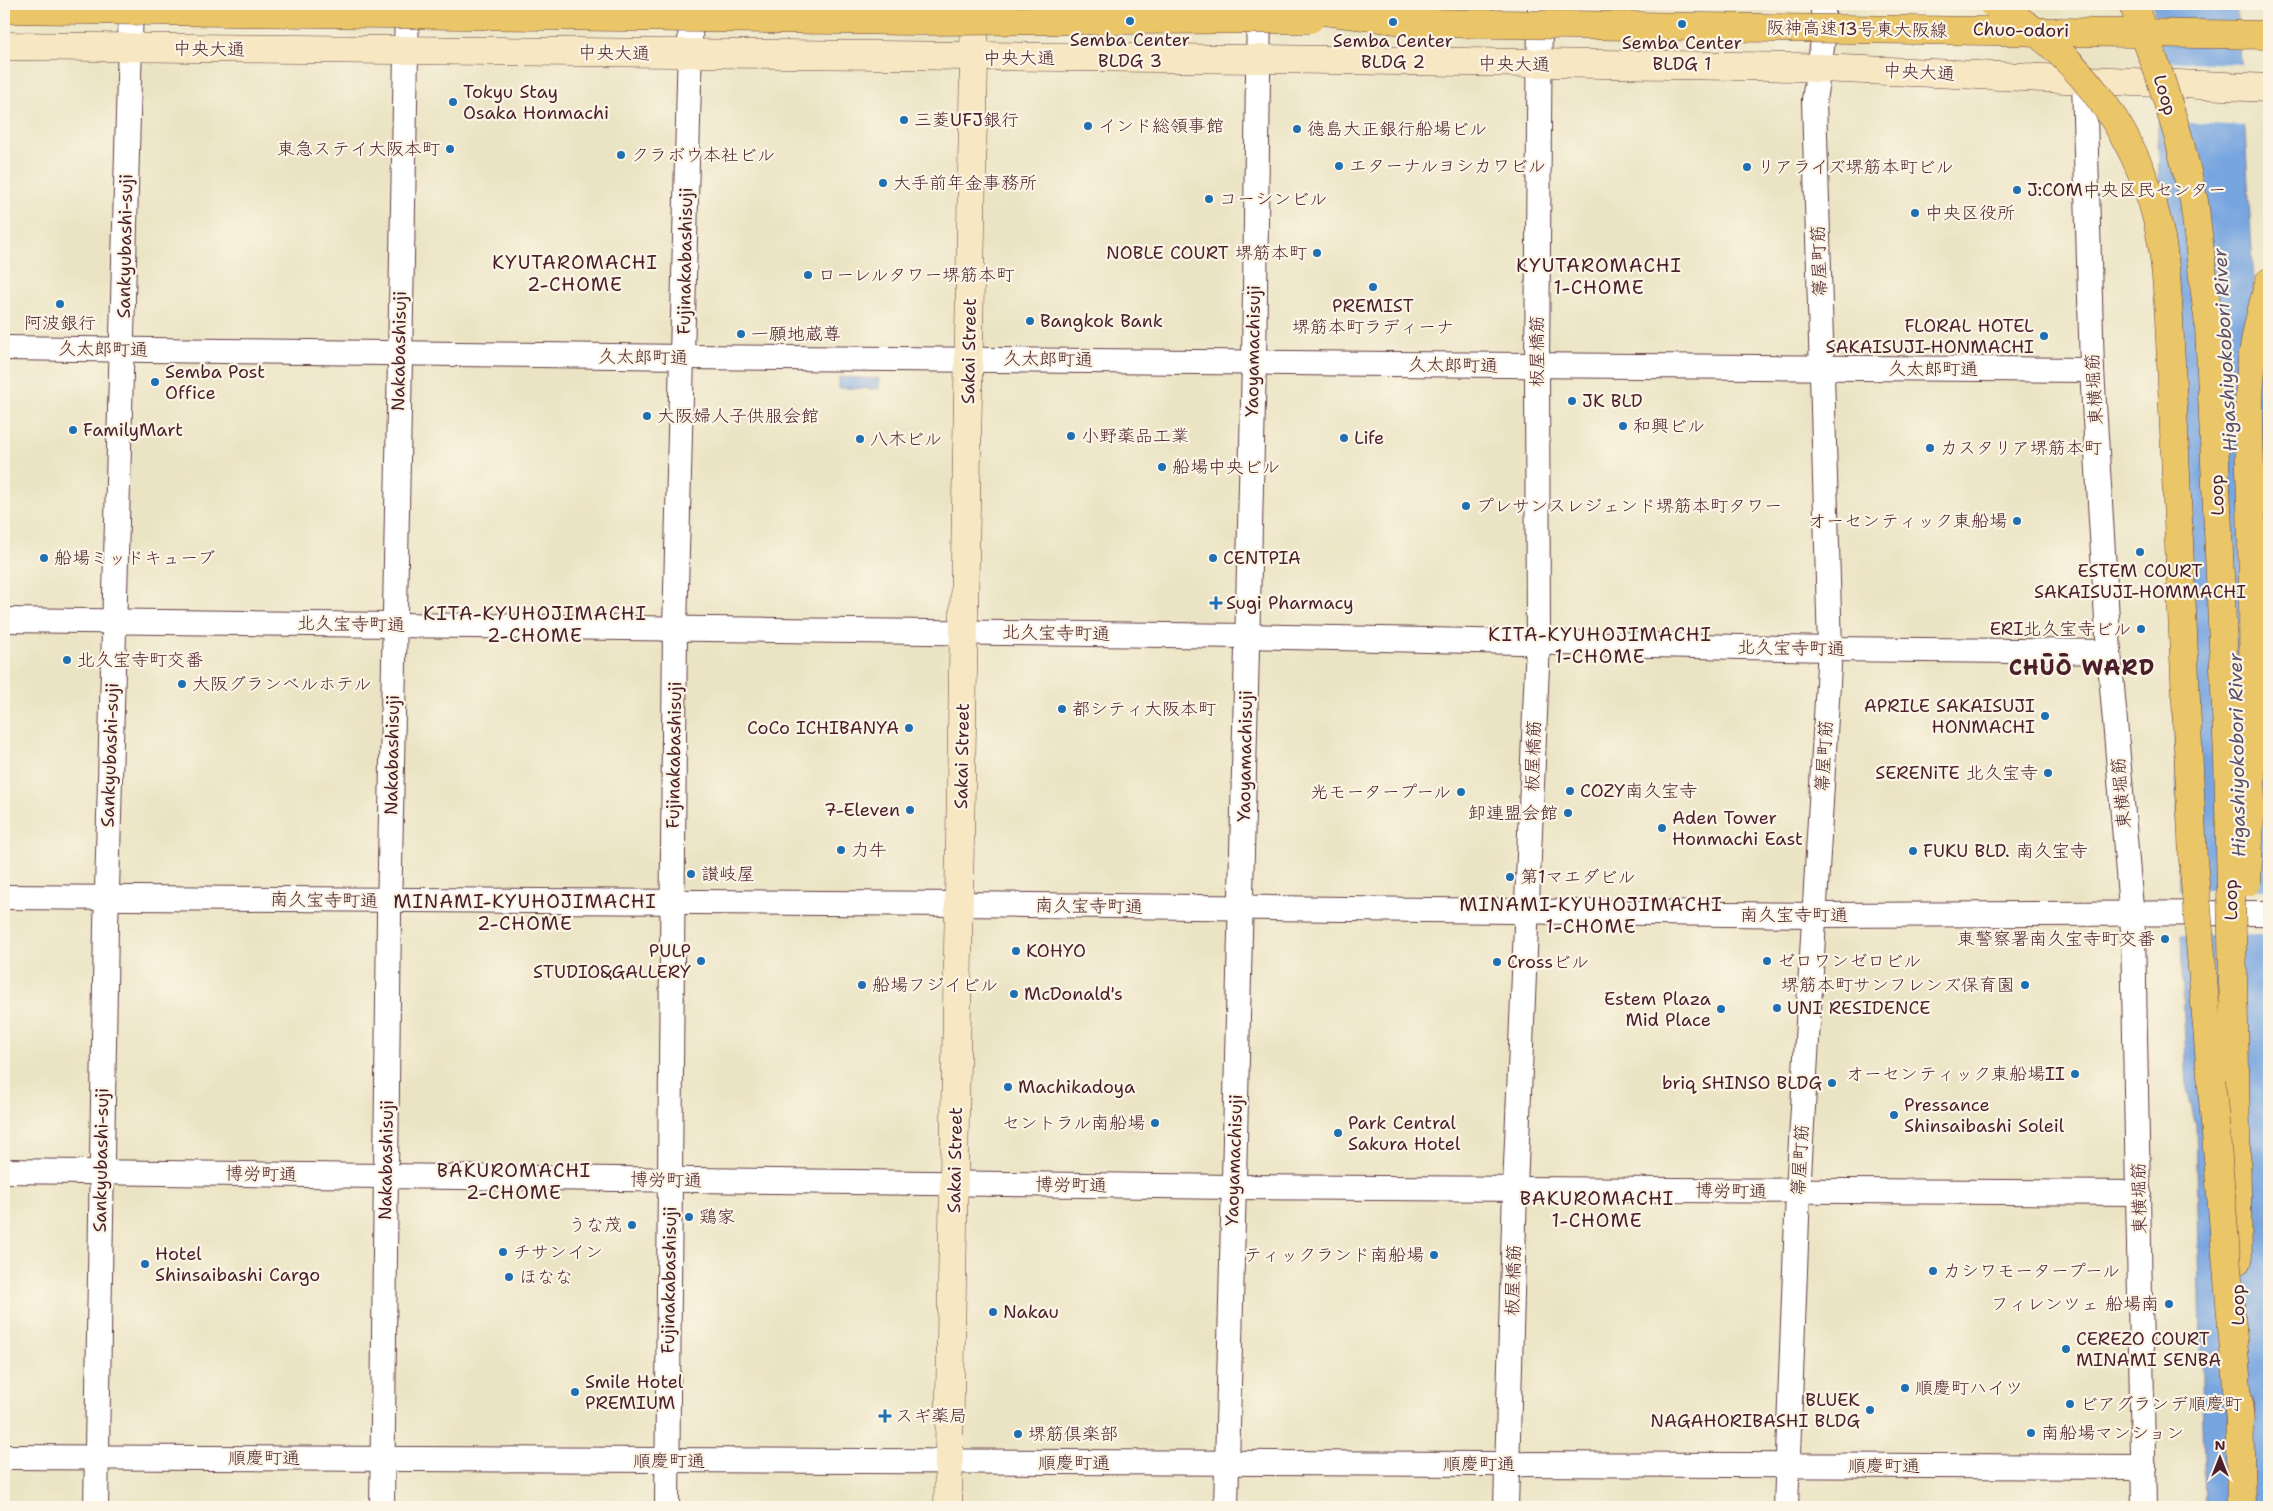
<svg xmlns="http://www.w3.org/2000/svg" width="2273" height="1511" font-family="'Shantell Sans','Klee One',sans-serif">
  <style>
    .water { fill: #77a5e0; stroke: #606286 }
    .pier { fill: #ebe4c4 }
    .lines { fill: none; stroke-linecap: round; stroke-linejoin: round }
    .street-casing { stroke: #623d42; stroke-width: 26 }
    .secondary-casing { stroke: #623d42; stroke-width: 29 }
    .highway-casing { stroke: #623d42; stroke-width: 29 }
    .street { stroke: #fff; stroke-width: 24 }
    .secondary { stroke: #f7e8c3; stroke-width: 28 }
    .highway { stroke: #ebc669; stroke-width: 28 }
    .primary-bridge-casing { stroke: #623d42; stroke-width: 29; stroke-linecap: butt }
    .highway-bridge-casing { stroke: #623d42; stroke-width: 29; stroke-linecap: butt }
    .primary-bridge { stroke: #ebc669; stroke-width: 28 }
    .highway-bridge { stroke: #ebc669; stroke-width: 28 }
    .poi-dot { fill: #1f6fb2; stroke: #fcf5e5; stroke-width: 2 }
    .labels { text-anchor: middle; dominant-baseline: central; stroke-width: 4.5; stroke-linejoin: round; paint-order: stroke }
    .street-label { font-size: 18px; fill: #4a1f2b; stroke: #fcf5e5 }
    .poi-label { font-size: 18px; fill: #4a1f2b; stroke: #fcf5e5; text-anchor: start }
    .neighbourhood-label { font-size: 19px; letter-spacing: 1px; fill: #4a1f2b; stroke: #fcf5e5 }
    .water-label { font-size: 19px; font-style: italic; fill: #5a4e6a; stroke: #fcf5e5 }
    .district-label { font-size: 22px; font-weight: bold; letter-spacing: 1px; fill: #4a1f2b; stroke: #fcf5e5 }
  </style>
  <rect width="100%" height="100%" fill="#fcf5e5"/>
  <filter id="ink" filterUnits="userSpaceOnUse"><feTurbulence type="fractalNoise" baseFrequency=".02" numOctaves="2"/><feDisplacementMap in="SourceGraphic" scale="10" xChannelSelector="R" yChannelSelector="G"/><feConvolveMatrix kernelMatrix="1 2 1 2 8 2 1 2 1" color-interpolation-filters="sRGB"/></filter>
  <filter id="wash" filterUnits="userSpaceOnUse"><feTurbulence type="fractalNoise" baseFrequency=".0096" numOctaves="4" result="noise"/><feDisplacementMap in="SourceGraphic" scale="20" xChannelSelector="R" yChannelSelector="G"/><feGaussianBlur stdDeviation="1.12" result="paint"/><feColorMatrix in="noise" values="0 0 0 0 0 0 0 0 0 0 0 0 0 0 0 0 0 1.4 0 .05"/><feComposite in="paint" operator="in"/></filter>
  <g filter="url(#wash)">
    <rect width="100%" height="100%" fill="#ebe4c4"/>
    <g class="water">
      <polygon points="2154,4 2236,4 2245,132 2269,541 2269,1507 2205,1507 2196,1125 2187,1089 2182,967"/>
      <polygon points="839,377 879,379 879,389 839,388"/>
    </g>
    <g class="pier">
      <polygon points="2154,61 2243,64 2246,126 2156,121"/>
      <polygon points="2177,890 2269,890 2269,935 2179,935"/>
    </g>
  </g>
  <g filter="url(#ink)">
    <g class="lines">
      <defs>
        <g id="street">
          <polyline points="2084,80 2092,370 2109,652 2133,931 2144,1507"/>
          <path d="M4,348C231,350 459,355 686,357C1155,361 1623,367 2092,370"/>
          <polyline points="4,620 1247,636 1830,649 2109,652"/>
          <polyline points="4,897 960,904 1814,915 2269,913"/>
          <polyline points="4,1171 1234,1187 2139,1193"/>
          <polyline points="4,1457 2144,1467"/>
          <polyline points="96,1507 106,927 131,4"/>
          <polyline points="382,1507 389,916 407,4"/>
          <polyline points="667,1507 675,629 691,4"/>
          <polyline points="1226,1507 1254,362 1259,4"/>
          <polyline points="1506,1507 1515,1188 1538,642 1537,366 1540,4"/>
          <polyline points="1786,1507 1798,1192 1830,649 1814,100 1823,41 1823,4"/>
        </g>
        <g id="secondary">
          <polyline points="4,46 1258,59 1797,67 2269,88"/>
          <polyline points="948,1507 975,4"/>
        </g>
        <g id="highway">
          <path d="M2251,501C2250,457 2247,413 2251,369C2254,340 2261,311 2269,282"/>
          <polyline points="2235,1069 2238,1260"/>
          <polyline points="2239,1400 2241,1507"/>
        </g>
      </defs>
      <use href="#street" class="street-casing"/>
      <use href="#secondary" class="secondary-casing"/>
      <use href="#highway" class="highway-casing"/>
      <use href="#street" class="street"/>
      <use href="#secondary" class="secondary"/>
      <use href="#highway" class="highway"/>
      <defs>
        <polyline id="primary-bridge" points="4,9 913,21 1310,19"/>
        <g id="highway-bridge">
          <polyline points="1267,4 1421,23 2269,35"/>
          <path d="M1993,4C2074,48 2135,130 2157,220C2165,252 2167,285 2169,318L2193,859L2240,1423"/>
          <polyline points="2133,4 2159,74 2179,139 2194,201 2209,326 2228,757 2235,1069"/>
          <path d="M2247,882C2254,755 2255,628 2251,501"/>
        </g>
      </defs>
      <use href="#primary-bridge" class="primary-bridge-casing"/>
      <use href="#highway-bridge" class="highway-bridge-casing"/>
      <use href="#primary-bridge" class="primary-bridge"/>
      <use href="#highway-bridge" class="highway-bridge"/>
    </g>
  </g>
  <g class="poi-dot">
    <circle cx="1130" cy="21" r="5"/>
    <circle cx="1393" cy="22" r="5"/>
    <circle cx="1682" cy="24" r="5"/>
    <circle cx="453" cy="102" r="5"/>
    <circle cx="904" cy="120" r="5"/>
    <circle cx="1088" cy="126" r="5"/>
    <circle cx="1297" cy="129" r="5"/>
    <circle cx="450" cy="149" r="5"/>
    <circle cx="621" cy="155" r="5"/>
    <circle cx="1339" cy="166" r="5"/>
    <circle cx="1747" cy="167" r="5"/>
    <circle cx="883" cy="183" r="5"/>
    <circle cx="2017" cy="190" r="5"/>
    <circle cx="1209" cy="199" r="5"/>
    <circle cx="1915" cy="213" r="5"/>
    <circle cx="1317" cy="253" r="5"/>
    <circle cx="808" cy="275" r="5"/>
    <circle cx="1373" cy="287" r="5"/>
    <circle cx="60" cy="304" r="5"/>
    <circle cx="1030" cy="321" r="5"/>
    <circle cx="741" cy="334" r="5"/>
    <circle cx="2044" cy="336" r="5"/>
    <circle cx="155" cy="382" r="5"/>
    <circle cx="1572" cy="401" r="5"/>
    <circle cx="647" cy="416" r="5"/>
    <circle cx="1623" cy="426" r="5"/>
    <circle cx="73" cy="430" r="5"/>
    <circle cx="1071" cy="436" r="5"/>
    <circle cx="1344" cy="438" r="5"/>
    <circle cx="860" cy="439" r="5"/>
    <circle cx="1930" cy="448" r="5"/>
    <circle cx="1162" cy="467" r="5"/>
    <circle cx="1466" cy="506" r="5"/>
    <circle cx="2017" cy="521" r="5"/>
    <circle cx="2140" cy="552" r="5"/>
    <circle cx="44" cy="558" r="5"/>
    <circle cx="1213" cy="558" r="5"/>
    <path d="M1213.5 595.5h5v5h5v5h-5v5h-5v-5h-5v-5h5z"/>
    <circle cx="2141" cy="629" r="5"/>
    <circle cx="67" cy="660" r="5"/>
    <circle cx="182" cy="684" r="5"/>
    <circle cx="1062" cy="709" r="5"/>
    <circle cx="2045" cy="716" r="5"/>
    <circle cx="909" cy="728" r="5"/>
    <circle cx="2048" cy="773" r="5"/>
    <circle cx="1570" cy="791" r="5"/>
    <circle cx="1461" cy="792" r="5"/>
    <circle cx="910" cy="810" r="5"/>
    <circle cx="1568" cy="813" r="5"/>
    <circle cx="1662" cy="828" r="5"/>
    <circle cx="841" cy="850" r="5"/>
    <circle cx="1913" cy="851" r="5"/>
    <circle cx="691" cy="874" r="5"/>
    <circle cx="1510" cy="877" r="5"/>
    <circle cx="2165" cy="939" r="5"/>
    <circle cx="1016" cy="951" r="5"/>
    <circle cx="701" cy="961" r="5"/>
    <circle cx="1767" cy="961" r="5"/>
    <circle cx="1497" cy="962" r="5"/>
    <circle cx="862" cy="985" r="5"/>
    <circle cx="2025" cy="985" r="5"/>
    <circle cx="1014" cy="994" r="5"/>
    <circle cx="1777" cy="1008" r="5"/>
    <circle cx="1721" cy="1009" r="5"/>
    <circle cx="2075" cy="1074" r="5"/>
    <circle cx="1832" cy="1083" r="5"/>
    <circle cx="1008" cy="1087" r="5"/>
    <circle cx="1894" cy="1115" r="5"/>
    <circle cx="1155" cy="1123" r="5"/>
    <circle cx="1338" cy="1133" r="5"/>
    <circle cx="689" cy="1217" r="5"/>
    <circle cx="632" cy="1225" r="5"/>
    <circle cx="503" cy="1252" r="5"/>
    <circle cx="1434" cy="1255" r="5"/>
    <circle cx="145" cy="1264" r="5"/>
    <circle cx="1933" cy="1271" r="5"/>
    <circle cx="509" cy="1277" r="5"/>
    <circle cx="2169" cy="1304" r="5"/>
    <circle cx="993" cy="1312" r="5"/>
    <circle cx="2066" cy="1349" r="5"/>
    <circle cx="1905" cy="1388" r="5"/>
    <circle cx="575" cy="1392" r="5"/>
    <circle cx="2070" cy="1404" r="5"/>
    <circle cx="1870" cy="1410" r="5"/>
    <path d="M882.5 1408.5h5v5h5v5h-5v5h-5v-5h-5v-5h5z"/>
    <circle cx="2031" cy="1433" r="5"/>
    <circle cx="1018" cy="1434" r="5"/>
  </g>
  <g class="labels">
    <g class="street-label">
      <text transform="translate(1857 29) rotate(1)">阪神高速13号東大阪線</text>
      <text transform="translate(2021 30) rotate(1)">Chuo-odori</text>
      <text transform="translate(209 49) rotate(1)">中央大通</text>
      <text transform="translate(614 53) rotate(1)">中央大通</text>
      <text x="1019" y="58">中央大通</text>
      <text transform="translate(1514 64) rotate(1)">中央大通</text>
      <text transform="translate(1919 72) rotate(3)">中央大通</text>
      <text transform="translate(2165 95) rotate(73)">Loop</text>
      <text transform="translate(125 246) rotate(-89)">Sankyubashi-suji</text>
      <text transform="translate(685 261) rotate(-89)">Fujinakabashisuji</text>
      <text transform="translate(1819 261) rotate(-92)">箒屋町筋</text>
      <text transform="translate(103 349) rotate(1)">久太郎町通</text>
      <text transform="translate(399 351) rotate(-89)">Nakabashisuji</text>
      <text transform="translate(969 351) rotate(-89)">Sakai Street</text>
      <text transform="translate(1253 351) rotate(-89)">Yaoyamachisuji</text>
      <text transform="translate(1537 351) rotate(-90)">板屋橋筋</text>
      <text transform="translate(643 357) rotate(1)">久太郎町通</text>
      <text transform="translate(1048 359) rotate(1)">久太郎町通</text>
      <text transform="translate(1453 365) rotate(1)">久太郎町通</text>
      <text x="1933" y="369">久太郎町通</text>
      <text transform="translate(2094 389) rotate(-93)">東横堀筋</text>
      <text transform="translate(2217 495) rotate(-92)">Loop</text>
      <text transform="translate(351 624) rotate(1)">北久宝寺町通</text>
      <text transform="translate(1056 633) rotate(1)">北久宝寺町通</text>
      <text transform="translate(1791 648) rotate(1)">北久宝寺町通</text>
      <text transform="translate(110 755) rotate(-88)">Sankyubashi-suji</text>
      <text transform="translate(392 755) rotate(-89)">Nakabashisuji</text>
      <text transform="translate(674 755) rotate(-89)">Fujinakabashisuji</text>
      <text transform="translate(962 756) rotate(-89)">Sakai Street</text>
      <text transform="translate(1245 756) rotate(-89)">Yaoyamachisuji</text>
      <text transform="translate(1533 756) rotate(-88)">板屋橋筋</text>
      <text transform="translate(1824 756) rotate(-87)">箒屋町筋</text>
      <text transform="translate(2121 793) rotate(-95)">東横堀筋</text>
      <text transform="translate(324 900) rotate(1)">南久宝寺町通</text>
      <text transform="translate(2231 900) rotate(-91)">Loop</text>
      <text transform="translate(1089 906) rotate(1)">南久宝寺町通</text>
      <text x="1794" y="915">南久宝寺町通</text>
      <text transform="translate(101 1160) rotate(-89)">Sankyubashi-suji</text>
      <text transform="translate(386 1160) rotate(-89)">Nakabashisuji</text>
      <text transform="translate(955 1160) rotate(-89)">Sakai Street</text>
      <text transform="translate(1234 1160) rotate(-88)">Yaoyamachisuji</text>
      <text transform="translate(1800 1160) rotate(-87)">箒屋町筋</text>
      <text transform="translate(261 1174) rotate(1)">博労町通</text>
      <text transform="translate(666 1180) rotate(1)">博労町通</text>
      <text transform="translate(1071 1185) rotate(1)">博労町通</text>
      <text transform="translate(1731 1191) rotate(1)">博労町通</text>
      <text transform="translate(2139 1198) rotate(-91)">東横堀筋</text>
      <text transform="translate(669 1280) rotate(-89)">Fujinakabashisuji</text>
      <text transform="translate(1513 1280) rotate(-88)">板屋橋筋</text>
      <text transform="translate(2238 1305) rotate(-91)">Loop</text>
      <text x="264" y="1458">順慶町通</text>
      <text x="669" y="1461">順慶町通</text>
      <text x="1074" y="1463">順慶町通</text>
      <text x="1479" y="1464">順慶町通</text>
      <text x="1884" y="1466">順慶町通</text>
    </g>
    <g class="poi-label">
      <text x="1130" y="40" text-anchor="middle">Semba Center<tspan x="1130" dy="21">BLDG 3</tspan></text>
      <text x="1393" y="41" text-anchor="middle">Semba Center<tspan x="1393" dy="21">BLDG 2</tspan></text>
      <text x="1682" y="43" text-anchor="middle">Semba Center<tspan x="1682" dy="21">BLDG 1</tspan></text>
      <text x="463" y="92">Tokyu Stay<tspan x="463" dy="21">Osaka Honmachi</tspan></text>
      <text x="914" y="120">三菱UFJ銀行</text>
      <text x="1098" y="126">インド総領事館</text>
      <text x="1307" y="129">徳島大正銀行船場ビル</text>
      <text x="440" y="149" text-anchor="end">東急ステイ大阪本町</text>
      <text x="631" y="155">クラボウ本社ビル</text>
      <text x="1349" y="166">エターナルヨシカワビル</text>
      <text x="1757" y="167">リアライズ堺筋本町ビル</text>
      <text x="893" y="183">大手前年金事務所</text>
      <text x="2027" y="190">J:COM中央区民センター</text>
      <text x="1219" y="199">コーシンビル</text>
      <text x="1925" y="213">中央区役所</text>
      <text x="1307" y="253" text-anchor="end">NOBLE COURT 堺筋本町</text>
      <text x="818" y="275">ローレルタワー堺筋本町</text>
      <text x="1373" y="306" text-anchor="middle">PREMIST<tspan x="1373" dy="21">堺筋本町ラディーナ</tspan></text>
      <text x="1040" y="321">Bangkok Bank</text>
      <text x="60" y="323" text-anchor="middle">阿波銀行</text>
      <text x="2034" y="326" text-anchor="end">FLORAL HOTEL<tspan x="2034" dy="21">SAKAISUJI-HONMACHI</tspan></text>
      <text x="751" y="334">一願地蔵尊</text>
      <text x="165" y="372">Semba Post<tspan x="165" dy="21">Office</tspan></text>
      <text x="1582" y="401">JK BLD</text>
      <text x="657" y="416">大阪婦人子供服会館</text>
      <text x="1633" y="426">和興ビル</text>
      <text x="83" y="430">FamilyMart</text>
      <text x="1081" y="436">小野薬品工業</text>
      <text x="1354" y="438">Life</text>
      <text x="870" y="439">八木ビル</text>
      <text x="1940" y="448">カスタリア堺筋本町</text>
      <text x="1172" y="467">船場中央ビル</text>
      <text x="1476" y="506">プレサンスレジェンド堺筋本町タワー</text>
      <text x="2007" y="521" text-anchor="end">オーセンティック東船場</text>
      <text x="54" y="558">船場ミッドキューブ</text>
      <text x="1223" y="558">CENTPIA</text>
      <text x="2140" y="571" text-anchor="middle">ESTEM COURT<tspan x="2140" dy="21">SAKAISUJI-HOMMACHI</tspan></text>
      <text x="1226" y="603">Sugi Pharmacy</text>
      <text x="2131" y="629" text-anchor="end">ERI北久宝寺ビル</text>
      <text x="77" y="660">北久宝寺町交番</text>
      <text x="192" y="684">大阪グランべルホテル</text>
      <text x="2035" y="706" text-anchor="end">APRILE SAKAISUJI<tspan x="2035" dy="21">HONMACHI</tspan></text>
      <text x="1072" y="709">都シティ大阪本町</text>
      <text x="899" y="728" text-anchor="end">CoCo ICHIBANYA</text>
      <text x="2038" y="773" text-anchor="end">SERENiTE 北久宝寺</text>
      <text x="1580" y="791">COZY南久宝寺</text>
      <text x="1451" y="792" text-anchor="end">光モータープール</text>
      <text x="900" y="810" text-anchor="end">7-Eleven</text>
      <text x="1558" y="813" text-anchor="end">卸連盟会館</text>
      <text x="1672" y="818">Aden Tower<tspan x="1672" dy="21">Honmachi East</tspan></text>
      <text x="851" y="850">力牛</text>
      <text x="1923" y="851">FUKU BLD. 南久宝寺</text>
      <text x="701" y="874">讃岐屋</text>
      <text x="1520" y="877">第1マエダビル</text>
      <text x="2155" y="939" text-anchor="end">東警察署南久宝寺町交番</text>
      <text x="691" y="951" text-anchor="end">PULP<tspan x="691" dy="21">STUDIO&amp;GALLERY</tspan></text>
      <text x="1026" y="951">KOHYO</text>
      <text x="1777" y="961">ゼロワンゼロビル</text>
      <text x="1507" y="962">Crossビル</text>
      <text x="872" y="985">船場フジイビル</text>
      <text x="2015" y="985" text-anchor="end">堺筋本町サンフレンズ保育園</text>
      <text x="1024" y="994">McDonald's</text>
      <text x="1711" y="999" text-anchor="end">Estem Plaza<tspan x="1711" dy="21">Mid Place</tspan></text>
      <text x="1787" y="1008">UNI RESIDENCE</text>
      <text x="2065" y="1074" text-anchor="end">オーセンティック東船場II</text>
      <text x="1822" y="1083" text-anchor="end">briq SHINSO BLDG</text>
      <text x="1018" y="1087">Machikadoya</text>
      <text x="1904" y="1105">Pressance<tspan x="1904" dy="21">Shinsaibashi Soleil</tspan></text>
      <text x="1145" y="1123" text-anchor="end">セントラル南船場</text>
      <text x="1348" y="1123">Park Central<tspan x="1348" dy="21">Sakura Hotel</tspan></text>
      <text x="699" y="1217">鶏家</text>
      <text x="622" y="1225" text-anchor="end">うな茂</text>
      <text x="513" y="1252">チサンイン</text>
      <text x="155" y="1254">Hotel<tspan x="155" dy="21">Shinsaibashi Cargo</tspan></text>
      <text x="1424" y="1255" text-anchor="end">ティックランド南船場</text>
      <text x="1943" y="1271">カシワモータープール</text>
      <text x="519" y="1277">ほなな</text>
      <text x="2159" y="1304" text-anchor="end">フィレンツェ 船場南</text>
      <text x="1003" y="1312">Nakau</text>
      <text x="2076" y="1339">CEREZO COURT<tspan x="2076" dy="21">MINAMI SENBA</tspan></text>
      <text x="585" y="1382">Smile Hotel<tspan x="585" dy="21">PREMIUM</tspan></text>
      <text x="1915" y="1388">順慶町ハイツ</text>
      <text x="1860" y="1400" text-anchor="end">BLUEK<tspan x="1860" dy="21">NAGAHORIBASHI BLDG</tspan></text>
      <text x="2080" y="1404">ビアグランデ順慶町</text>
      <text x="895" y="1416">スギ薬局</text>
      <text x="2041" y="1433">南船場マンション</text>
      <text x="1028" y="1434">堺筋倶楽部</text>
    </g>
    <g class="neighbourhood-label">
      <text x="575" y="262">KYUTAROMACHI<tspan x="575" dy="22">2-CHOME</tspan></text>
      <text x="1599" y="265">KYUTAROMACHI<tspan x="1599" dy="22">1-CHOME</tspan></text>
      <text x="535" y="613">KITA-KYUHOJIMACHI<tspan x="535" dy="22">2-CHOME</tspan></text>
      <text x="1600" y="634">KITA-KYUHOJIMACHI<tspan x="1600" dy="22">1-CHOME</tspan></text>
      <text x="525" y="901">MINAMI-KYUHOJIMACHI<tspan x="525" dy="22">2-CHOME</tspan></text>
      <text x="1591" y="904">MINAMI-KYUHOJIMACHI<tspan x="1591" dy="22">1-CHOME</tspan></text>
      <text x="514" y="1170">BAKUROMACHI<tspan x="514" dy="22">2-CHOME</tspan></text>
      <text x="1597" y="1198">BAKUROMACHI<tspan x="1597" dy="22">1-CHOME</tspan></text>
    </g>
    <g class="water-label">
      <text transform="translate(2225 350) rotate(-93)">Higashiyokobori River</text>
      <text transform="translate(2237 755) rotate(-91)">Higashiyokobori River</text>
    </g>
    <g class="district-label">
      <text x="2082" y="667">CHŪŌ WARD</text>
    </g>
  </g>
  <rect width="2273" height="1511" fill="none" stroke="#fcf5e5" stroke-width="20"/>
  <g transform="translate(2220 1458)" stroke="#fcf5e5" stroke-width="4" paint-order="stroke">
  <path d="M0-4L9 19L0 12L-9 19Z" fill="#4a1f2b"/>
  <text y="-8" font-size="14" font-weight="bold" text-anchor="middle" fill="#4a1f2b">N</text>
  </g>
</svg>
